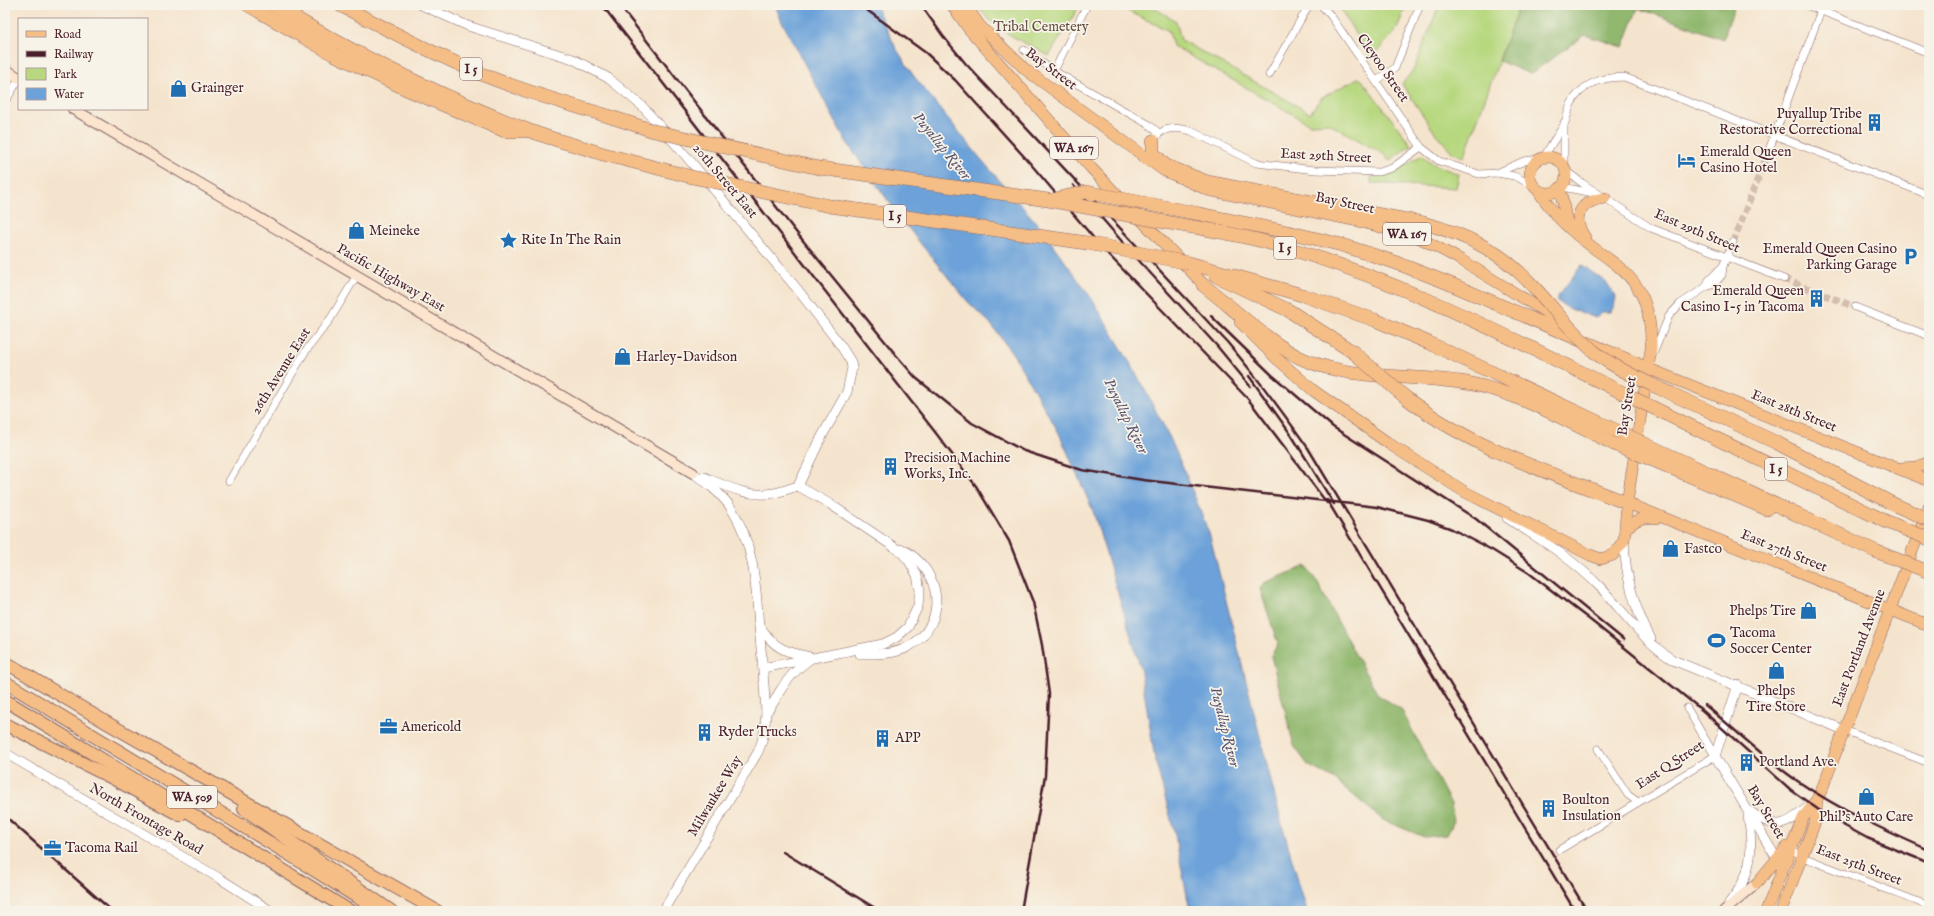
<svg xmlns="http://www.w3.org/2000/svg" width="1934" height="916" font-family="'IM FELL English',serif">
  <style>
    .green { fill: #b7d87f; stroke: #807c55 }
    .forest { fill: #91b86e; stroke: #6e6c4c }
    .water { fill: #6ca2d9; stroke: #5b6082 }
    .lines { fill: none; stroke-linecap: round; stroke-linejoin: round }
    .minor-tunnel { stroke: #d3bdad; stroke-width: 7; stroke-dasharray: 7 3.5; stroke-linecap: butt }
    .minor-casing { stroke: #866464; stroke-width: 8 }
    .tertiary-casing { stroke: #866464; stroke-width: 10 }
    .secondary-casing { stroke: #866464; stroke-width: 12 }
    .primary-casing { stroke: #866464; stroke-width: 12 }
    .trunk-casing { stroke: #866464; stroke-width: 14 }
    .motorway-casing { stroke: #866464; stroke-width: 14 }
    .minor { stroke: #fff; stroke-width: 7 }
    .tertiary { stroke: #fff; stroke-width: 9 }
    .secondary { stroke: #fbe5cf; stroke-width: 10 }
    .primary { stroke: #f6be87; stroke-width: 11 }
    .trunk { stroke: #f6be87; stroke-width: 12 }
    .motorway { stroke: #f6be87; stroke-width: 13 }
    .rail { stroke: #4a1f2b; stroke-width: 2.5 }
    .motorway-bridge-casing { stroke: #866464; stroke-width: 14; stroke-linecap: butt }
    .motorway-bridge { stroke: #f6be87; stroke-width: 13 }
    .labels { text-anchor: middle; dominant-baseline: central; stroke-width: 3.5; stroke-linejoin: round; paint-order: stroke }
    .shield { fill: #f7f3e8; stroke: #7e5f64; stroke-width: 1 }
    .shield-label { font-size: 13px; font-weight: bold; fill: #4a1f2b }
    .park-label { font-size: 14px; fill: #654d40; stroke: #f7f3e8 }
    .street-label { font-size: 14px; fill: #4a1f2b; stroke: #f7f3e8 }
    .poi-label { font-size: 14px; fill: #4a1f2b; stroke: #f7f3e8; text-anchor: start }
    .water-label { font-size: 15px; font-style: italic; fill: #585371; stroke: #f7f3e8 }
  </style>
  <rect width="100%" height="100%" fill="#f7f3e8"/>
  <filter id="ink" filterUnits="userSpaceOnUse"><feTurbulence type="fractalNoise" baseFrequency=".025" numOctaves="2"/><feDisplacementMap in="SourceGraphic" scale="8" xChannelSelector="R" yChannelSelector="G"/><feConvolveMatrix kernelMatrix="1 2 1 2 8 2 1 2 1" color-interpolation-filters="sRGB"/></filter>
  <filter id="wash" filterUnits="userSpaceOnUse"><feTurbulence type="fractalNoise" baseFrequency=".012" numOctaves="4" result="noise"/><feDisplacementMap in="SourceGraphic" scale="16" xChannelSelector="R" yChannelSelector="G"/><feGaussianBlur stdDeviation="0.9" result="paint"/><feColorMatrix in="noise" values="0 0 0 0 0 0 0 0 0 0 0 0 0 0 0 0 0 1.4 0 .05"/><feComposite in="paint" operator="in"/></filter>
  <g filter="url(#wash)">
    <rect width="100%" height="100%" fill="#f5e4cd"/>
    <g class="green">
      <path d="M977,5H1080L1049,56C1024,42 993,30 977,5Z"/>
      <polygon points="1116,5 1149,5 1176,21 1181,40 1310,113 1321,98 1358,78 1362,80 1411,145 1389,161 1385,155 1328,123 1310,124 1173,46 1169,31"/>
      <polygon points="1338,5 1406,5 1397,29 1371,59"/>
      <polygon points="1439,5 1519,5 1464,157 1453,153 1435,133 1402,84 1414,69"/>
      <polygon points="1422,155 1435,165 1459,174 1456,188 1371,183 1371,177 1392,173"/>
    </g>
    <g class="forest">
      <polygon points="1519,5 1735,5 1723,39 1638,8 1623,47 1585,35 1530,74 1499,61"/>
      <polygon points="1306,566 1317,582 1356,656 1378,695 1401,709 1451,804 1454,821 1447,835 1424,837 1383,820 1335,780 1308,765 1294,746 1271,656 1278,644 1260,589 1264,583"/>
    </g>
    <g class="water">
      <polygon points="775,5 875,5 896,48 913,75 980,158 1040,227 1092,299 1136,373 1170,438 1187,477 1210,536 1281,821 1307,911 1190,911 1175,835 1155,759 1140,666 1093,511 1059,433 1015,357 990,323 968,302 916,238 878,187 846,141 782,22"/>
      <polygon points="1582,265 1607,283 1616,297 1614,307 1610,312 1602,312 1596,318 1568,308 1557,301 1557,297"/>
    </g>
  </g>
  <g filter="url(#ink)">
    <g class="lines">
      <g class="minor-tunnel">
        <polyline points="1733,242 1766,158"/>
        <polyline points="1784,279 1855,307"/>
      </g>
      <defs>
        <g id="minor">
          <polyline points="1321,5 1331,16 1421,147 1439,161 1479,174 1497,173 1524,161 1538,159"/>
          <polyline points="1806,5 1929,53"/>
          <polyline points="1024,50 1054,71 1148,124 1159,133"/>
          <polyline points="1054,71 1087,5"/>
          <polyline points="1269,75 1309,5"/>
          <polyline points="1376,81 1395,68 1420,5"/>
          <polyline points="5,102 19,79"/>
          <path d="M1153,141C1161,127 1176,126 1191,131L1256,163L1315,170L1379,172L1392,168L1421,147"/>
          <path d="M1544,157C1550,146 1557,136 1564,125C1567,118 1568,111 1571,104C1582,83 1602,77 1624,77L1929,195"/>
          <polyline points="1766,158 1823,5"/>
          <polyline points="1564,165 1564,123"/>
          <polyline points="1566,171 1582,183 1651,228 1784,279"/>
          <polyline points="1497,173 1514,176 1533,185"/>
          <polyline points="1562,187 1593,193"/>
          <polyline points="1706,287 1709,280 1723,266"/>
          <polyline points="1855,307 1929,336"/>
          <polyline points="1653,354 1669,316 1680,304 1706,287 1714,284 1722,275 1723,266 1733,242"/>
          <polyline points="229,481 305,352 331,318 357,275"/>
          <polyline points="1844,730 1929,763"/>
          <polyline points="1598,749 1628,795 1638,802"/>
          <polyline points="1794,844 1794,850 1800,856 1929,906"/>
          <polyline points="1559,850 1715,756 1687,708"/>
        </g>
        <g id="tertiary">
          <polyline points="421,5 468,26 573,59 608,78 642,106 686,156 798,290 841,346 851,362 852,368 847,392 822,436 798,486"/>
          <path d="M704,477C726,486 749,498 774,493C782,492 790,488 798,486L830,504L900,551L909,561L917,575L920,590L918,606L908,627L897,637L883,644L763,668"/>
          <path d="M1507,518C1540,539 1573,559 1600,587C1624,612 1643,641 1673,660L1844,730"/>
          <path d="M1624,540C1625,575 1634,608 1651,639"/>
          <path d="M760,626C774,649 786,652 810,657"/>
          <path d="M860,654C876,654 893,655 908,647C950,624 942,569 902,549"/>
          <polyline points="1738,685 1715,756 1780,864"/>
          <path d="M766,712C773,706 775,699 780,691C787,679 799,667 810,659"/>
          <polyline points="5,753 219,878 271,911"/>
          <path d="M1751,812C1776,831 1785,826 1807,808"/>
          <path d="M1729,903C1752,876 1754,849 1748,816"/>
          <path d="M663,911L758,752C764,739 765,727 766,712C764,684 762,656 759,627C756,586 754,543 731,508C721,493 707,483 693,473"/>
        </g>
        <g id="secondary">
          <polyline points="5,69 19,78"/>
          <polyline points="73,109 693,473"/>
          <polyline points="1724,911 1757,883"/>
        </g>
        <g id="primary">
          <polyline points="952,5 969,29 1092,169 1210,291"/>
          <polyline points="965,5 980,26 1026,70 1163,170 1208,190 1358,221 1418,237 1461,260 1562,322"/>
          <circle cx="1548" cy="175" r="18"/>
          <polyline points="1560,188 1566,219 1569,226"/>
          <path d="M1586,239C1570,217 1580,201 1605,198"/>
          <path d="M1240,322L1275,357L1314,391L1391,445L1465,492L1590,555L1601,559L1613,555L1624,540L1627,503L1651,349C1653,264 1603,267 1557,216C1550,208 1543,198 1537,189"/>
          <polyline points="1642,366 1929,481"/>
          <polyline points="1901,468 1917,467 1929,462"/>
          <polyline points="1627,503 1923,623"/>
          <path d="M1625,529C1635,520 1643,516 1656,518"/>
          <polyline points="1757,883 1787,847"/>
          <polyline points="1766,911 1803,818 1817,799 1822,789 1929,507"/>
          <polyline points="1781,911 1815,822 1817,800"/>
        </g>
        <g id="trunk">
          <polyline points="5,662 109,724 437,911"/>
          <polyline points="5,682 295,858 379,911"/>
          <polyline points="5,700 350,911"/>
          <polyline points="5,724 116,780 180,815"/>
          <polyline points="244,809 391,911"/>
        </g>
        <g id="motorway">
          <polyline points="248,5 333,54 406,89 505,131 525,131"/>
          <path d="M274,5C354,55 442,96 530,131C554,140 579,146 603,154"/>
          <path d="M340,5C388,30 436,55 486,76C526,92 567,104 608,116"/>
          <polyline points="1153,141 1153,153 1164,164"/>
          <polyline points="1144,157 1207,182 1423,223"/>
          <polyline points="1195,213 1292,233 1342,245 1394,262 1448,283 1648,369"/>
          <path d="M1181,225C1207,229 1233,234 1258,240C1386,273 1505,335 1623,393"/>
          <polyline points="1189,263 1302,295 1375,320 1429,343 1615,430"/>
          <polyline points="1216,276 1288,310 1353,352"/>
          <path d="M1203,285C1232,307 1273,347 1305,360C1357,382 1418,373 1472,384C1522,394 1569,422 1614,444"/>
          <polyline points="1672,394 1777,443 1893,504"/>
          <path d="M1405,397C1470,448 1551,473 1627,503"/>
          <polyline points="1668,415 1885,521"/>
          <polyline points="1656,449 1875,551"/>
          <polyline points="1653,460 1767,509"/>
          <polyline points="1923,623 1929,624"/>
        </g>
      </defs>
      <use href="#minor" class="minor-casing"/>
      <use href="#tertiary" class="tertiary-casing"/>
      <use href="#secondary" class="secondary-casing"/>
      <use href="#primary" class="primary-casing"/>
      <use href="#trunk" class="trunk-casing"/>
      <use href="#motorway" class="motorway-casing"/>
      <use href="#minor" class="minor"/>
      <use href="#tertiary" class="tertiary"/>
      <use href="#secondary" class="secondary"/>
      <use href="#primary" class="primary"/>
      <use href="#trunk" class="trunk"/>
      <use href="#motorway" class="motorway"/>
      <g class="rail">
        <polyline points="602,5 935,432 976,486 1009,541 1033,602 1042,645 1049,694 1045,776 1021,911"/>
        <polyline points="619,5 796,232 896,355 916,378 972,423 1024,451 1082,470 1143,480 1377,507 1428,520 1452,529 1492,550 1529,573 1594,623 1703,711 1791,790 1830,818 1867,838 1929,863"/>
        <polyline points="860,5 926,53 955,80 1029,162 1103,249 1248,399 1327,503"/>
        <path d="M921,5L943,36L966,64L1227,342C1256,376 1282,411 1308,448L1587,911"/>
        <polyline points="1073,185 1132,253 1217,346 1250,386"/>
        <polyline points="1211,316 1272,375 1333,427 1476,519 1624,640"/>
        <polyline points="1249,376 1292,436 1334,504"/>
        <polyline points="1327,500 1575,911"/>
        <path d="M1705,705C1736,730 1766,760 1799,782C1840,810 1884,830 1929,850"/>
        <polyline points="5,816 112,911"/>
        <polyline points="783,852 880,911"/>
      </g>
      <defs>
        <g id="motorway-bridge">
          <polyline points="608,116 654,131 819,168 1048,200 1181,225"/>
          <polyline points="603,154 692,177 830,206 1087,243 1189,263"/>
          <polyline points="1056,199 1086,192 1195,213"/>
          <path d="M1423,223C1464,234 1499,250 1528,281C1552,305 1571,333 1597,354C1620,371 1646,382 1672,394"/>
          <polyline points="1353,352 1405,397"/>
          <polyline points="1623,393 1668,415"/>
          <polyline points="1615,430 1656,449"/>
          <polyline points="1614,444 1653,460"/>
          <polyline points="1893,504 1929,520"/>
          <polyline points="1885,521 1929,539"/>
          <polyline points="1875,551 1929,572"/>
        </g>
      </defs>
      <use href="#motorway-bridge" class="motorway-bridge-casing"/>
      <use href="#motorway-bridge" class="motorway-bridge"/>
    </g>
  </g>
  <defs>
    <symbol id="shop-bare" viewBox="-9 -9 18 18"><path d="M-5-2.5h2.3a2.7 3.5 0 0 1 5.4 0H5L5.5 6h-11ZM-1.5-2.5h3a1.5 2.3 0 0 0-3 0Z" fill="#1f6fb2" stroke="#f7f3e8" stroke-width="2.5" paint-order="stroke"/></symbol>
    <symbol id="building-bare" viewBox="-9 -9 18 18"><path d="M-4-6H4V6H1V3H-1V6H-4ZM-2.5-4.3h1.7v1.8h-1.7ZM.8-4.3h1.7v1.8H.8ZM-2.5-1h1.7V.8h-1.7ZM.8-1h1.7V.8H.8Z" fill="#1f6fb2" stroke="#f7f3e8" stroke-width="2.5" paint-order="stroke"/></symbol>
    <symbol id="hotel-bare" viewBox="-9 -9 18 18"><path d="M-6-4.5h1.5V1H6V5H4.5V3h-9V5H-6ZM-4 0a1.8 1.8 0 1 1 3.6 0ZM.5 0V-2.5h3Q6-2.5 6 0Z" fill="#1f6fb2" stroke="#f7f3e8" stroke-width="2.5" paint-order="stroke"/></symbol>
    <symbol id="sight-bare" viewBox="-9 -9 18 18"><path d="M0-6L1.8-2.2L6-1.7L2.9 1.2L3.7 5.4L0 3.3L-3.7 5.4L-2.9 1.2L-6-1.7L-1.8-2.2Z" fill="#1f6fb2" stroke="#f7f3e8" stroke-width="2.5" paint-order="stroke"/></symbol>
    <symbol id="parking-bare" viewBox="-9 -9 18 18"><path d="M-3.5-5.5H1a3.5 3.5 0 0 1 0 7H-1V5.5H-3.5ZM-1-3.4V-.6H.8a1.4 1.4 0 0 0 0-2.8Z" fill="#1f6fb2" stroke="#f7f3e8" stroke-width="2.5" paint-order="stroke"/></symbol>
    <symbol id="stadium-bare" viewBox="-9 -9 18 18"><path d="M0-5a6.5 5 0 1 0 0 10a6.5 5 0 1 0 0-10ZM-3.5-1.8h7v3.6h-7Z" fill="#1f6fb2" stroke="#f7f3e8" stroke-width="2.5" paint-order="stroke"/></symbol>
    <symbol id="office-bare" viewBox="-9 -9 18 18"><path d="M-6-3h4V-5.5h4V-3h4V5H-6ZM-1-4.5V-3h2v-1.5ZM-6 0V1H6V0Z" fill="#1f6fb2" stroke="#f7f3e8" stroke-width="2.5" paint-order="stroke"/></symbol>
  </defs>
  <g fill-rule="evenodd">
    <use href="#shop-bare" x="166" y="76" width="25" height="25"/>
    <use href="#building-bare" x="1862" y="110" width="25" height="25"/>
    <use href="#hotel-bare" x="1674" y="148" width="25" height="25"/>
    <use href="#shop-bare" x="344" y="218" width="25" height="25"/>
    <use href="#sight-bare" x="496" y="228" width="25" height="25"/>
    <use href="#parking-bare" x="1898" y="244" width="25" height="25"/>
    <use href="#building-bare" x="1804" y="286" width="25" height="25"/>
    <use href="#shop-bare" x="610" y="344" width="25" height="25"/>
    <use href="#building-bare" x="878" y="454" width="25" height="25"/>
    <use href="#shop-bare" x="1658" y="536" width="25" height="25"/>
    <use href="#shop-bare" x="1796" y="598" width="25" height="25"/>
    <use href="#stadium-bare" x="1704" y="628" width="25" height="25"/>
    <use href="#shop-bare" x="1764" y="658" width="25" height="25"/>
    <use href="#office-bare" x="376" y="714" width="25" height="25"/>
    <use href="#building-bare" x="692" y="720" width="25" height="25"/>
    <use href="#building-bare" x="870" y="726" width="25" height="25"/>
    <use href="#building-bare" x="1734" y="750" width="25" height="25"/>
    <use href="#shop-bare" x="1854" y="784" width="25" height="25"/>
    <use href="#building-bare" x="1536" y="796" width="25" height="25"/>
    <use href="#office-bare" x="40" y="836" width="25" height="25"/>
  </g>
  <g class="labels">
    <g class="shield">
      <rect x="460" y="58" width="22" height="22" rx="3"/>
      <rect x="1050" y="137" width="48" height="22" rx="3"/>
      <rect x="884" y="205" width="22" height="22" rx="3"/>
      <rect x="1383" y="223" width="48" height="22" rx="3"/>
      <rect x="1274" y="237" width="22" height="22" rx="3"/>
      <rect x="1765" y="458" width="22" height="22" rx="3"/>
      <rect x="167" y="786" width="50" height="22" rx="3"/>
    </g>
    <g class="shield-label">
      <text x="471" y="69">I 5</text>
      <text x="1074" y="148">WA 167</text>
      <text x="895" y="216">I 5</text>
      <text x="1407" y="234">WA 167</text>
      <text x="1285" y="248">I 5</text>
      <text x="1776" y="469">I 5</text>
      <text x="192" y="797">WA 509</text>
    </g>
    <g class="park-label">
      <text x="1041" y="27">Tribal Cemetery</text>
    </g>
    <g class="street-label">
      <text transform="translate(1383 68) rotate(55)">Cleyoo Street</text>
      <text transform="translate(1051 69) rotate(37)">Bay Street</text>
      <text transform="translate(1326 156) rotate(3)">East 29th Street</text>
      <text transform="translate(725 181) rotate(50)">20th Street East</text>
      <text transform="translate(1345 203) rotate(12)">Bay Street</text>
      <text transform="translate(1697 231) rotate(23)">East 29th Street</text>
      <text transform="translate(391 278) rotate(30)">Pacific Highway East</text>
      <text transform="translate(281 371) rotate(-58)">26th Avenue East</text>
      <text transform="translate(1627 406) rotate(-81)">Bay Street</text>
      <text transform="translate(1794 411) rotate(22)">East 28th Street</text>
      <text transform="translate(1784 551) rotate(22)">East 27th Street</text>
      <text transform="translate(1859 648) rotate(-69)">East Portland Avenue</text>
      <text transform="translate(1670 765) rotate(-33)">East Q Street</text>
      <text transform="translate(715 796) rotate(-59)">Milwaukee Way</text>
      <text transform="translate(1766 812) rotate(59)">Bay Street</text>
      <text transform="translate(146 819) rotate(30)">North Frontage Road</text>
      <text transform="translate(1859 865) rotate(21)">East 25th Street</text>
    </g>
    <g class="poi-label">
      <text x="191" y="88">Grainger</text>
      <text x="1862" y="114" text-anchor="end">Puyallup Tribe<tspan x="1862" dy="16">Restorative Correctional</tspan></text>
      <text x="1700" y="152">Emerald Queen<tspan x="1700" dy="16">Casino Hotel</tspan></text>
      <text x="369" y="231">Meineke</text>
      <text x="521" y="240">Rite In The Rain</text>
      <text x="1897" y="249" text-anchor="end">Emerald Queen Casino<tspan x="1897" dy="16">Parking Garage</tspan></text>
      <text x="1804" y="291" text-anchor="end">Emerald Queen<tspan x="1804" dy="16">Casino I-5 in Tacoma</tspan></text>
      <text x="636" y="357">Harley-Davidson</text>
      <text x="904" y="458">Precision Machine<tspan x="904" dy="16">Works, Inc.</tspan></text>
      <text x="1684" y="549">Fastco</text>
      <text x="1796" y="611" text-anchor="end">Phelps Tire</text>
      <text x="1730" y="633">Tacoma<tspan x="1730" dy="16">Soccer Center</tspan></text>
      <text x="1776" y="691" text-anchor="middle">Phelps<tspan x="1776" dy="16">Tire Store</tspan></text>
      <text x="401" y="727">Americold</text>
      <text x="718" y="732">Ryder Trucks</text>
      <text x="895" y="738">APP</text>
      <text x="1759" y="762">Portland Ave.</text>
      <text x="1562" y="800">Boulton<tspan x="1562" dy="16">Insulation</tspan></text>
      <text x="1866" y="817" text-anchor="middle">Phil's Auto Care</text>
      <text x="65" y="848">Tacoma Rail</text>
    </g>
    <g class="water-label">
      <text transform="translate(942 146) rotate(51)">Puyallup River</text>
      <text transform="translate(1126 416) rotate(64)">Puyallup River</text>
      <text transform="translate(1225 727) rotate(76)">Puyallup River</text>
    </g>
  </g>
  <rect width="1934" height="916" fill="none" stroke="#f7f3e8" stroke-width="20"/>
  <rect x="18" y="18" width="130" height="92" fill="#f7f3e8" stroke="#b29e9c"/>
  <rect x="26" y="31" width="20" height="6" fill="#f6be87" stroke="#b29e9c"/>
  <text x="54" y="38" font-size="12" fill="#4a1f2b">Road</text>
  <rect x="26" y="51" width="20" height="6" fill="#4a1f2b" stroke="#b29e9c"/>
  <text x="54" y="58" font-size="12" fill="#4a1f2b">Railway</text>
  <rect x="26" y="68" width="20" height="12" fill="#b7d87f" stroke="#b29e9c"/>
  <text x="54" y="78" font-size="12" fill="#4a1f2b">Park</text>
  <rect x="26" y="88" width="20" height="12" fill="#6ca2d9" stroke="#b29e9c"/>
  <text x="54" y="98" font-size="12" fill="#4a1f2b">Water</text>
</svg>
